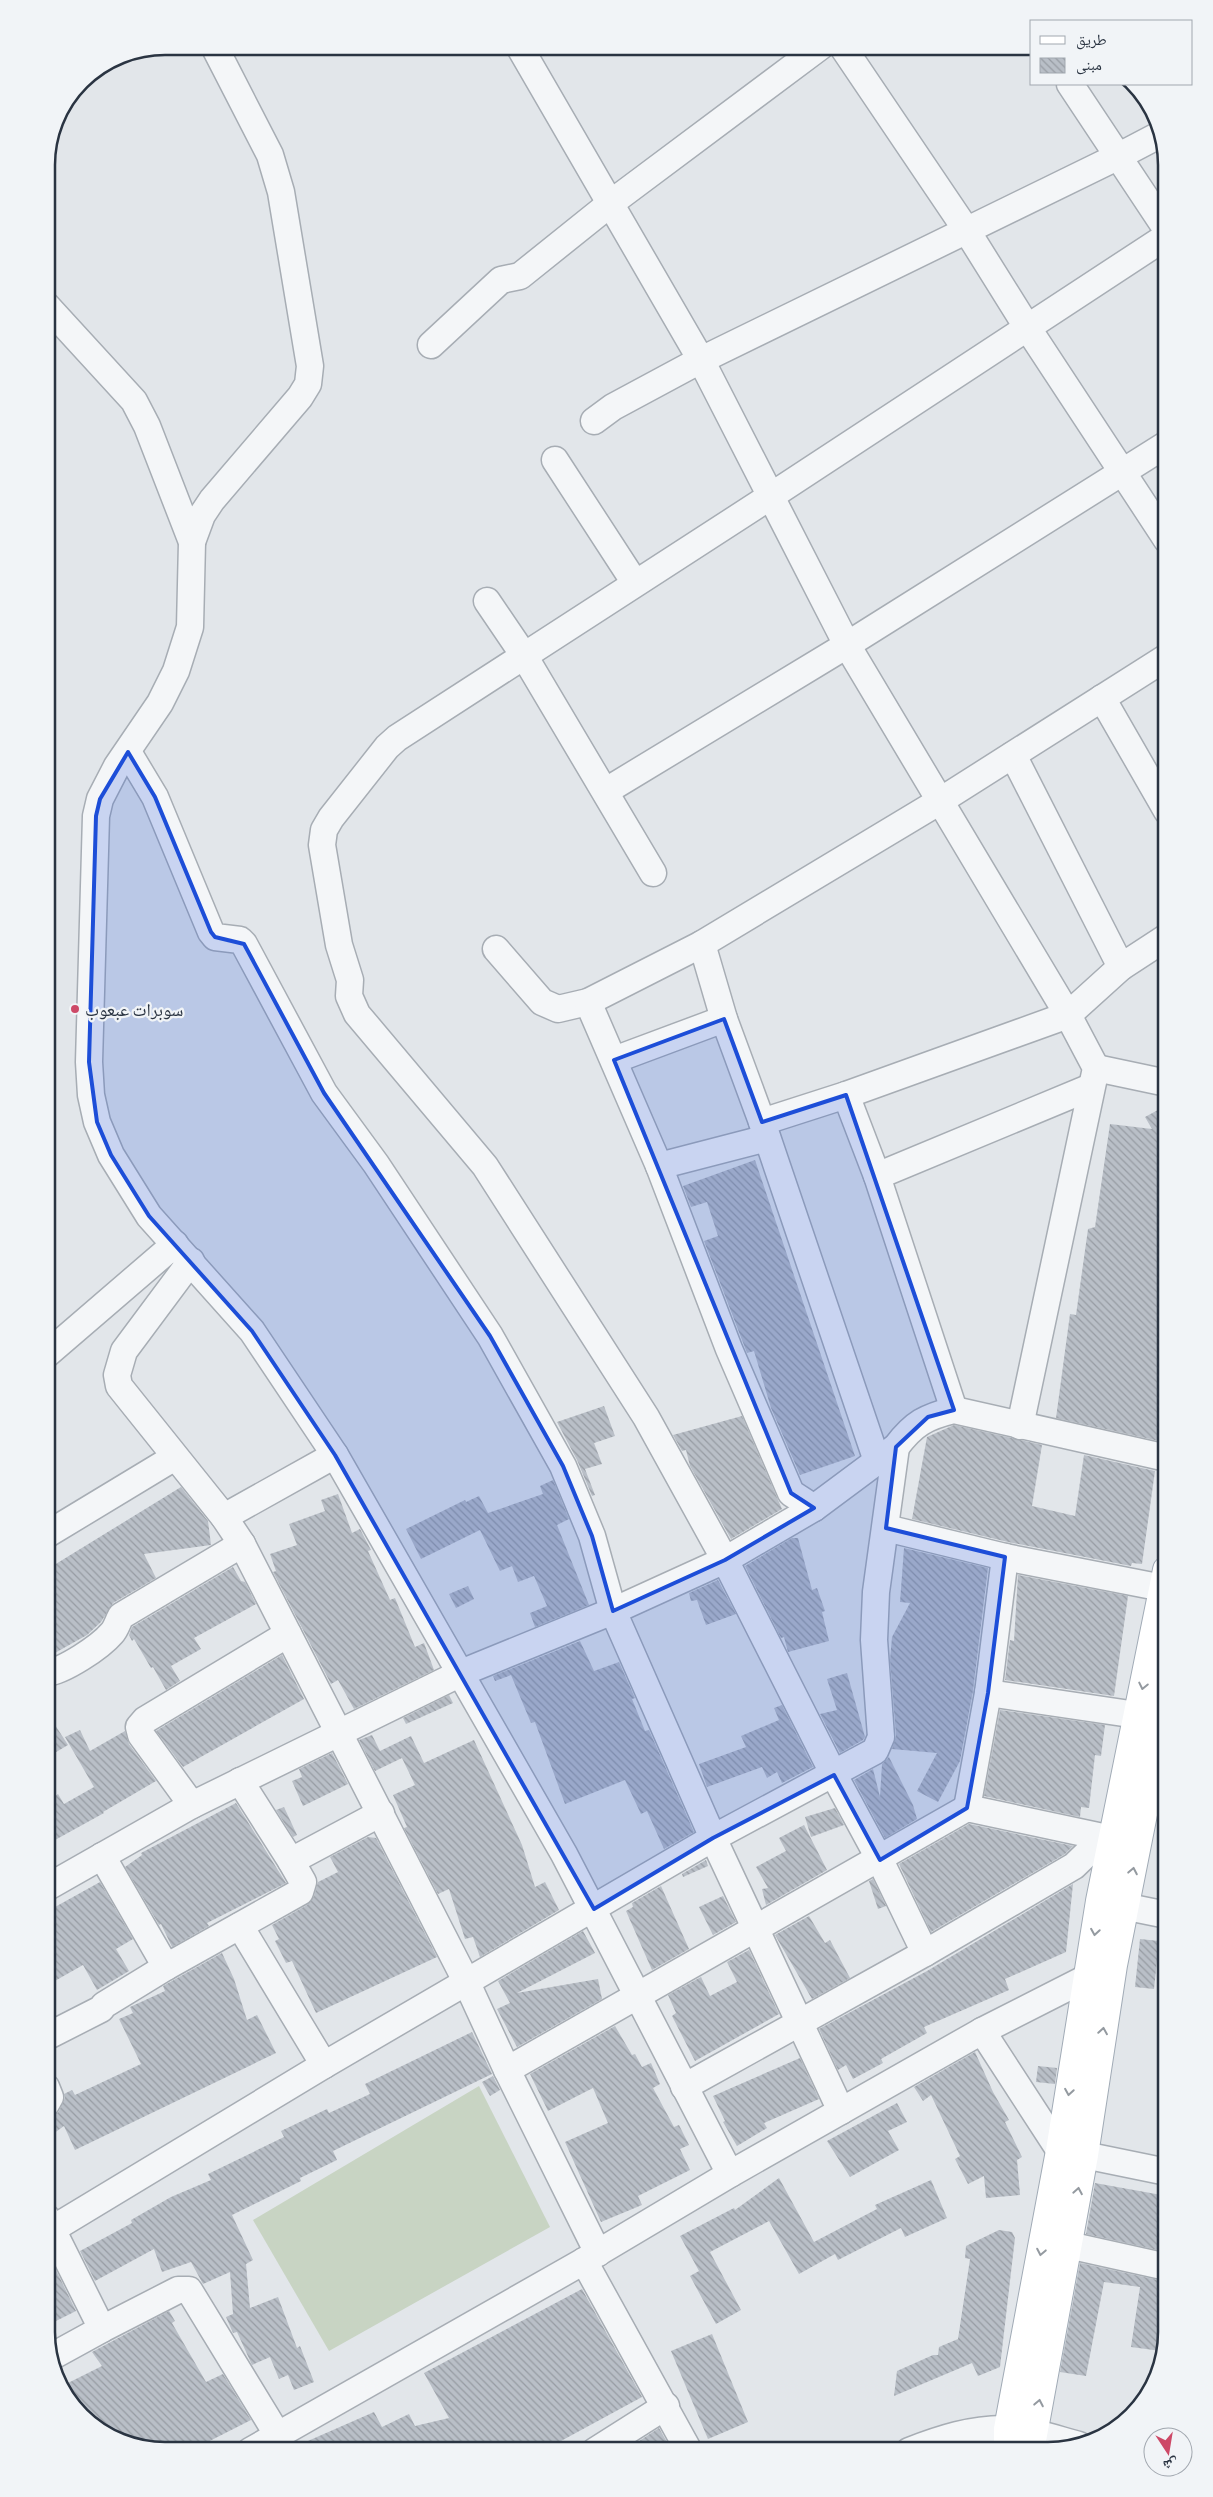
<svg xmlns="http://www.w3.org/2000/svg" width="1213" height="2497" font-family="Commissioner,'Noto Naskh Arabic',sans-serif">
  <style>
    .grass { fill: #c8d4c3 }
    .building { fill: url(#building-back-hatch) }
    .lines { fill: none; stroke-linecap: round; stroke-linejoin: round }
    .minor-casing { stroke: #a7adb4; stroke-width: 29 }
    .major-casing { stroke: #a1abb6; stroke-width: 30 }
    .minor { stroke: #f4f6f8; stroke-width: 26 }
    .major { stroke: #fff; stroke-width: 28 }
    .oneway { stroke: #949aa0 }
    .marked { fill: #1d4ed8; fill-opacity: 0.2; stroke: #1d4ed8; stroke-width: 4; stroke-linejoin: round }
    .poi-dot { fill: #cd4967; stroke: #f1f4f7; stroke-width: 2 }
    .labels { text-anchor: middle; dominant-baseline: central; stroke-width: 4.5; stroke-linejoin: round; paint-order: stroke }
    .poi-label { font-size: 18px; fill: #2a3442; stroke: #f1f4f7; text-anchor: start }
    .rim { fill: none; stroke: #2a3442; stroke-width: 2.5 }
  </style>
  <defs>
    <pattern id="building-back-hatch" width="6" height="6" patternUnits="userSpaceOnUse" patternTransform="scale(1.25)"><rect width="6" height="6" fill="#b9bfc7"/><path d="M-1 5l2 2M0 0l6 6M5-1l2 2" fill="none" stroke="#979ca3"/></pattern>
  </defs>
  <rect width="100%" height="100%" fill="#e2e6ea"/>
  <polygon class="grass" points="479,2086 550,2227 329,2351 253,2220"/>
  <g class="building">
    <polygon points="1167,1105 1167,1440 1159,1439 1159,1441 1056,1418 1070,1314 1076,1315 1088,1229 1095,1227 1110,1124 1152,1129 1145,1117"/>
    <polygon points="755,1160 855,1456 800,1475 771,1408 754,1351 747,1353 704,1241 718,1236 707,1202 691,1207 683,1186"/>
    <polygon points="604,1406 615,1436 594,1443 602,1464 585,1469 595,1495 592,1496 577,1460 557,1422"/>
    <polygon points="742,1416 782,1509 731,1539 690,1466 686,1450 682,1451 673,1435"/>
    <polygon points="954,1425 1042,1445 1032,1506 1075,1516 1084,1455 1155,1471 1142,1564 1132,1563 1131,1566 1008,1542 912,1519 927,1437"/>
    <polygon points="553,1480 569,1519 557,1525 589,1605 535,1627 530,1613 547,1606 534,1576 518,1582 512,1566 500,1571 480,1530 421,1559 406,1529 465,1500 466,1502 479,1496 488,1513 543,1494 540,1486"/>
    <polygon points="181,1487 208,1521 211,1545 144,1554 156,1578 113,1603 101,1622 87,1635 46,1658 46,1570"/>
    <polygon points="338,1494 352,1533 360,1529 371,1550 368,1551 390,1600 395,1598 415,1647 424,1643 434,1670 354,1709 338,1680 331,1684 273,1572 276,1571 270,1554 297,1545 289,1524 325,1511 321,1500"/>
    <polygon points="792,1538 798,1538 812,1590 817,1588 825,1611 822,1612 829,1641 788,1652 784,1637 781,1638 745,1566"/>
    <polygon points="904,1548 988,1568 973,1691 960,1761 938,1802 917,1791 937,1753 892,1749 896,1736 890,1660 892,1637 910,1603 900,1602"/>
    <polygon points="233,1567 241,1581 245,1582 256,1604 194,1638 201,1649 171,1666 180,1681 166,1690 153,1667 151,1668 134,1639 132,1641 129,1635 132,1627"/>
    <polygon points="1018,1575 1128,1596 1114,1696 1005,1680 1010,1640 1014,1641"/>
    <polygon points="718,1580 736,1614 706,1625 697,1600 691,1601 689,1593"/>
    <polygon points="468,1586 474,1599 456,1608 449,1594"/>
    <polygon points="580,1641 594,1671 619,1662 635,1698 632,1699 645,1731 649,1730 694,1832 664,1849 647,1811 641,1814 625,1780 565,1804 535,1722 531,1723 511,1675 495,1681 493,1676"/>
    <polygon points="282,1655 304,1699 183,1767 156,1731"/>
    <polygon points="847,1673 865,1737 863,1740 840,1753 820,1714 837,1710 827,1679"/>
    <polygon points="449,1695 453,1703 406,1724 403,1718"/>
    <polygon points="782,1705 813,1767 782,1783 777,1772 767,1778 762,1767 707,1787 699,1764 746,1747 741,1736 779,1720 774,1708"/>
    <polygon points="1000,1710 1105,1725 1101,1756 1095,1755 1089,1808 1081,1807 1080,1817 984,1796"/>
    <polygon points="46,1711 68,1745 46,1758"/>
    <polygon points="80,1730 90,1751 125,1731 129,1744 156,1781 103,1812 104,1813 46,1845 46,1802 58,1794 64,1804 94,1787 65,1737"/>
    <polygon points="372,1735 380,1751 411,1736 424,1763 474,1740 522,1845 535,1887 545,1882 559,1910 480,1957 473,1937 465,1939 449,1889 438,1894 404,1828 407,1827 393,1795 415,1785 402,1758 375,1771 359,1740"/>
    <polygon points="332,1753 348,1784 303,1806 292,1781 302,1777 299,1769"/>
    <polygon points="889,1757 913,1805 917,1819 885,1838 854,1780 873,1769 880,1797 882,1764"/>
    <polygon points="236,1803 286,1883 207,1923 209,1926 172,1947 161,1924 159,1925 125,1867 142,1855 141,1853"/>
    <polygon points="284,1807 297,1835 293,1837 276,1810"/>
    <polygon points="835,1808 844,1825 811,1837 805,1817"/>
    <polygon points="969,1824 1073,1846 1065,1854 931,1932 899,1864"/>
    <polygon points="804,1825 827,1870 766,1905 762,1889 768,1888 756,1867 786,1851 779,1838"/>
    <polygon points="368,1837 376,1838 437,1957 316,2013 292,1961 286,1963 275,1941 279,1939 272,1925 307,1905 314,1896 318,1882 338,1872 330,1857"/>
    <polygon points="706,1860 708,1866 683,1877 682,1874"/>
    <polygon points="873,1879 886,1906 878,1909 869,1881"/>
    <polygon points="100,1882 133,1939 116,1949 129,1971 97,1990 83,1965 46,1986 46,1912"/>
    <polygon points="1073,1884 1066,1952 1005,1979 1009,1990 924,2027 927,2033 881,2059 883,2063 853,2079 846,2065 838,2070 819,2029 927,1971"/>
    <polygon points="661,1886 689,1949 652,1970 626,1911 633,1907 632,1903"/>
    <polygon points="723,1896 736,1922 713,1935 699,1907"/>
    <polygon points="809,1916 825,1943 830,1940 850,1978 812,1999 775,1935"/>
    <polygon points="583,1931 595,1953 517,1993 598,1979 602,1999 517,2047 497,2009 510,2003 498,1981"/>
    <polygon points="1140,1939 1159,1941 1154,1989 1135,1987"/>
    <polygon points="749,1950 779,2014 695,2061 672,2016 676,2013 668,1995 701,1977 710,1996 737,1982 727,1962"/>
    <polygon points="222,1953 234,1979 247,2020 257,2015 276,2053 75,2150 64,2126 46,2139 46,2119 54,2117 59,2111 65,2098 64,2094 72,2090 75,2095 141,2064 119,2019 133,2013 130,2007 165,1991 163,1986"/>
    <polygon points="615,2026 632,2055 635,2054 642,2067 651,2063 660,2084 653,2088 674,2127 679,2125 689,2145 680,2149 690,2170 638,2196 642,2205 601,2222 565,2142 608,2123 593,2088 548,2111 530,2074"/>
    <polygon points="472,2032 492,2074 333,2151 337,2160 300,2178 301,2181 232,2215 253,2260 246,2264 250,2308 278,2297 297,2348 300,2346 314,2382 294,2390 288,2375 279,2379 270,2357 252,2365 237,2332 233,2333 226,2317 233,2314 230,2272 203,2284 191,2262 162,2272 154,2249 95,2281 80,2251 132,2223 131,2220 171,2197 211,2180 208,2174 284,2137 281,2131 327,2109 329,2113 370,2094 365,2084"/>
    <polygon points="975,2052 993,2092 1009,2120 1005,2122 1022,2157 1017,2160 1020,2195 986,2198 984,2176 968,2184 955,2159 960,2156 931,2095 923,2101 914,2087"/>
    <polygon points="800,2058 819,2099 764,2123 767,2128 737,2146 723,2122 725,2121 713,2096"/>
    <polygon points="1038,2066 1057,2068 1055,2084 1036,2082"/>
    <polygon points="493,2076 500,2090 490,2096 482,2082"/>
    <polygon points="897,2103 907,2122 888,2131 899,2150 850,2177 827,2141"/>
    <polygon points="779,2178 814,2242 877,2209 875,2205 931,2180 947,2218 905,2237 901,2228 838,2260 835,2254 799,2274 769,2221 710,2252 741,2310 716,2324 690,2276 699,2271 680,2236 734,2208 735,2210"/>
    <polygon points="1095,2183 1167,2196 1167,2252 1086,2234"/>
    <polygon points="999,2230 1012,2232 1015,2238 1000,2367 978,2376 972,2363 894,2396 897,2371 933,2355 938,2355 939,2347 958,2339 970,2259 965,2258 966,2246"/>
    <polygon points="1080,2263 1167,2282 1167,2332 1161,2351 1131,2347 1140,2287 1104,2282 1086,2376 1060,2372"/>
    <polygon points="54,2266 76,2311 46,2326 46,2270"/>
    <polygon points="582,2289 642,2397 561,2441 566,2451 285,2451 374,2412 382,2427 409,2414 415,2426 449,2418 424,2373"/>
    <polygon points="169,2311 175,2321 172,2323 206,2382 223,2374 251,2420 190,2451 158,2451 95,2427 82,2408 80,2409 62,2386 102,2366 92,2352"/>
    <polygon points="712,2334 748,2422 708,2439 671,2351"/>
    <polygon points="659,2428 672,2451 624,2451"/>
  </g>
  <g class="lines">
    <defs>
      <g id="minor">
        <polyline points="519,46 701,360 847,645 1068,1015 1096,1068 1020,1426"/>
        <polyline points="842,46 967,231 1027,327 1167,540"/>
        <polyline points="1070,84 1167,230"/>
        <polyline points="46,305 134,401 147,426 192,542 190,627 176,671 160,703 117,766 100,799 96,816 89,1062 91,1095 97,1122 111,1155 149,1216 252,1331 335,1455 564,1854 730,2174"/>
        <polyline points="431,345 501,280 520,276 611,203 821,46"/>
        <polyline points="594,421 613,407 693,364 1119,156 1161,134"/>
        <polyline points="555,460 635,583"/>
        <polyline points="192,542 202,515 212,500 300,397 308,384 310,366 281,192 270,155 214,46"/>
        <polyline points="487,601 523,654 653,873"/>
        <polyline points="1102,698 1167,811"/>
        <polyline points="128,752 155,797 211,932 215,937 240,940 244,944 324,1093 376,1164 490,1336 563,1466 592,1536 613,1611 713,1838 841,2111"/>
        <polyline points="1013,755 1121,967"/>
        <polyline points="606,791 847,645 1167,444"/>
        <polyline points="702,944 724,1019 762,1122 877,1461"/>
        <polyline points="496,949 542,1002 558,1009 588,1002 702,944 940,801 1167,657"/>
        <polyline points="588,1002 659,1166 729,1349 791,1493 814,1508"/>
        <polyline points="614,1060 724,1019"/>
        <polyline points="1096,1068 1167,1083"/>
        <polyline points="846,1095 877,1176 954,1410"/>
        <polyline points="762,1122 846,1095 1068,1015 1121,967 1167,937"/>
        <polyline points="659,1166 767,1138"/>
        <polyline points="877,1176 1091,1087"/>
        <polyline points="191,1261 124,1351 117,1375 119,1386 224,1517 242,1544 466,1981 507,2070 598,2253"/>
        <polyline points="46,1355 175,1244"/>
        <polyline points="224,1517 335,1455"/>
        <polyline points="886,1528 1005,1557 1163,1588"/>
        <polyline points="46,1535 175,1457"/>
        <path d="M46,1673C64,1671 100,1647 112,1633C116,1629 118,1621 121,1616L242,1544"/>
        <polyline points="988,1693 1137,1715"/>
        <polyline points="240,1781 291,1861 381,1813"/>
        <polyline points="192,1805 141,1735 139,1727 145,1720 288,1634"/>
        <polyline points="967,1808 988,1693 1005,1557"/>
        <polyline points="102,1856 166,1967"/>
        <path d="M46,1888L192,1805L461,1673L613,1611L725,1560L814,1508L896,1447C914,1423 926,1417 954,1410L1167,1458"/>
        <polyline points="1103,1902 1167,1915"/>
        <polyline points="240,1926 324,2065"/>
        <polyline points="925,1953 880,1860 834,1775 725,1560 646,1417 485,1166 357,1014 349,996 350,980 339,945 322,845 324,830 331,818 387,747 397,738 771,496 1167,236"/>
        <polyline points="982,2031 1060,2151"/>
        <polyline points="46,2037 101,2009 104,2005 166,1967 300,1892 303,1882 291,1861"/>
        <polyline points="507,2070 967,1808 1112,1839"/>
        <polyline points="684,2087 925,1953 1074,1866 1104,1837"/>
        <polyline points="46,2104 50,2097 46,2087"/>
        <polyline points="1084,2155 1167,2172"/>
        <polyline points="46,2217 102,2329 51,2357"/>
        <polyline points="46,2233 324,2065 713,1838 875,1751 881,1737 874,1640 876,1592 896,1447"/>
        <polyline points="1068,2245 1167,2267"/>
        <polyline points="584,2261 689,2451"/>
        <polyline points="102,2329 178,2290 189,2290 277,2434"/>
        <polyline points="250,2451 584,2261 730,2174 982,2031 1106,1968"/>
        <polyline points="595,2451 666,2406"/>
        <path d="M909,2451C940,2439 973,2428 1007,2429C1031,2430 1056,2439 1079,2445"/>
      </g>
      <g id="major">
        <polyline points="1008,2451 1008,2429 1060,2151 1100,1901 1167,1570"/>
        <polyline points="1030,2451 1084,2155 1113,1965 1167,1693"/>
      </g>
    </defs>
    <use href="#minor" class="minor-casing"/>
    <use href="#major" class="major-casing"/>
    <use href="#minor" class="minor"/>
    <use href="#major" class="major"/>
  </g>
  <defs><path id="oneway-chevron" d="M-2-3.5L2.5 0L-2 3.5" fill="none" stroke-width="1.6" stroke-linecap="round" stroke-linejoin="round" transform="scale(1.25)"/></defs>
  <g class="oneway">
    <use href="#oneway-chevron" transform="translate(1143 1686) rotate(102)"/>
    <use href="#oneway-chevron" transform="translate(1133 1871) rotate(-79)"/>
    <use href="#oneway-chevron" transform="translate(1095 1932) rotate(99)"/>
    <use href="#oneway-chevron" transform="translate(1103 2031) rotate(-81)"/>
    <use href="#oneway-chevron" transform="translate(1069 2092) rotate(99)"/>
    <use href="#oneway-chevron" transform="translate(1078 2191) rotate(-80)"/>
    <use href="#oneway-chevron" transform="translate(1041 2252) rotate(101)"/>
    <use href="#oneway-chevron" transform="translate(1039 2403) rotate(-79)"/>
  </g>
  <path class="marked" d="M128,752L155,797L211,932L215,937L244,944L324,1093L490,1336L563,1466L592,1536L613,1611L725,1560L814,1508L791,1493L614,1060L724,1019L762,1122L846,1095L954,1410L928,1417L896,1447L886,1528L1005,1557L988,1693L967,1808L880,1860L834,1775L713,1838L594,1909L335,1455L252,1331L149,1216L111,1155L97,1122L89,1062L96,816L100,799Z"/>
  <circle class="poi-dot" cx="75" cy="1009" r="5"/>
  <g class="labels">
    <g class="poi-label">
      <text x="85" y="1009">سوبرات عبعوب</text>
    </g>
  </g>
  <path d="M0 0H1213V2497H0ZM165 55H1048A110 110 0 0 1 1158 165V2332A110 110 0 0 1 1048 2442H165A110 110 0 0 1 55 2332V165A110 110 0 0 1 165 55Z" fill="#f1f4f7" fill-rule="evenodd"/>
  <path class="rim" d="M165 55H1048A110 110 0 0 1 1158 165V2332A110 110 0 0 1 1048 2442H165A110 110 0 0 1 55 2332V165A110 110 0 0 1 165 55Z"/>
  <rect x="1030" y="20" width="162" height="65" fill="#f1f4f7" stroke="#a1a7af"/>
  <rect x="1040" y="36" width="25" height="8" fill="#ffffff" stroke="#a1a7af"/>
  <text x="1076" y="45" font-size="15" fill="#2a3442">طريق</text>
  <rect x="1040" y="58" width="25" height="15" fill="url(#building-back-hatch)" stroke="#a1a7af"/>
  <text x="1076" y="70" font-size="15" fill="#2a3442">مبنى</text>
  <g transform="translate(1168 2452) rotate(168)"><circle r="24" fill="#f1f4f7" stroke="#a1a7af"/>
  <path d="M0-4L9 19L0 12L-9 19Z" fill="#cd4967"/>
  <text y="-8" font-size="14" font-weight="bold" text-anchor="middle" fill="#2a3442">ش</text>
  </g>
</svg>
